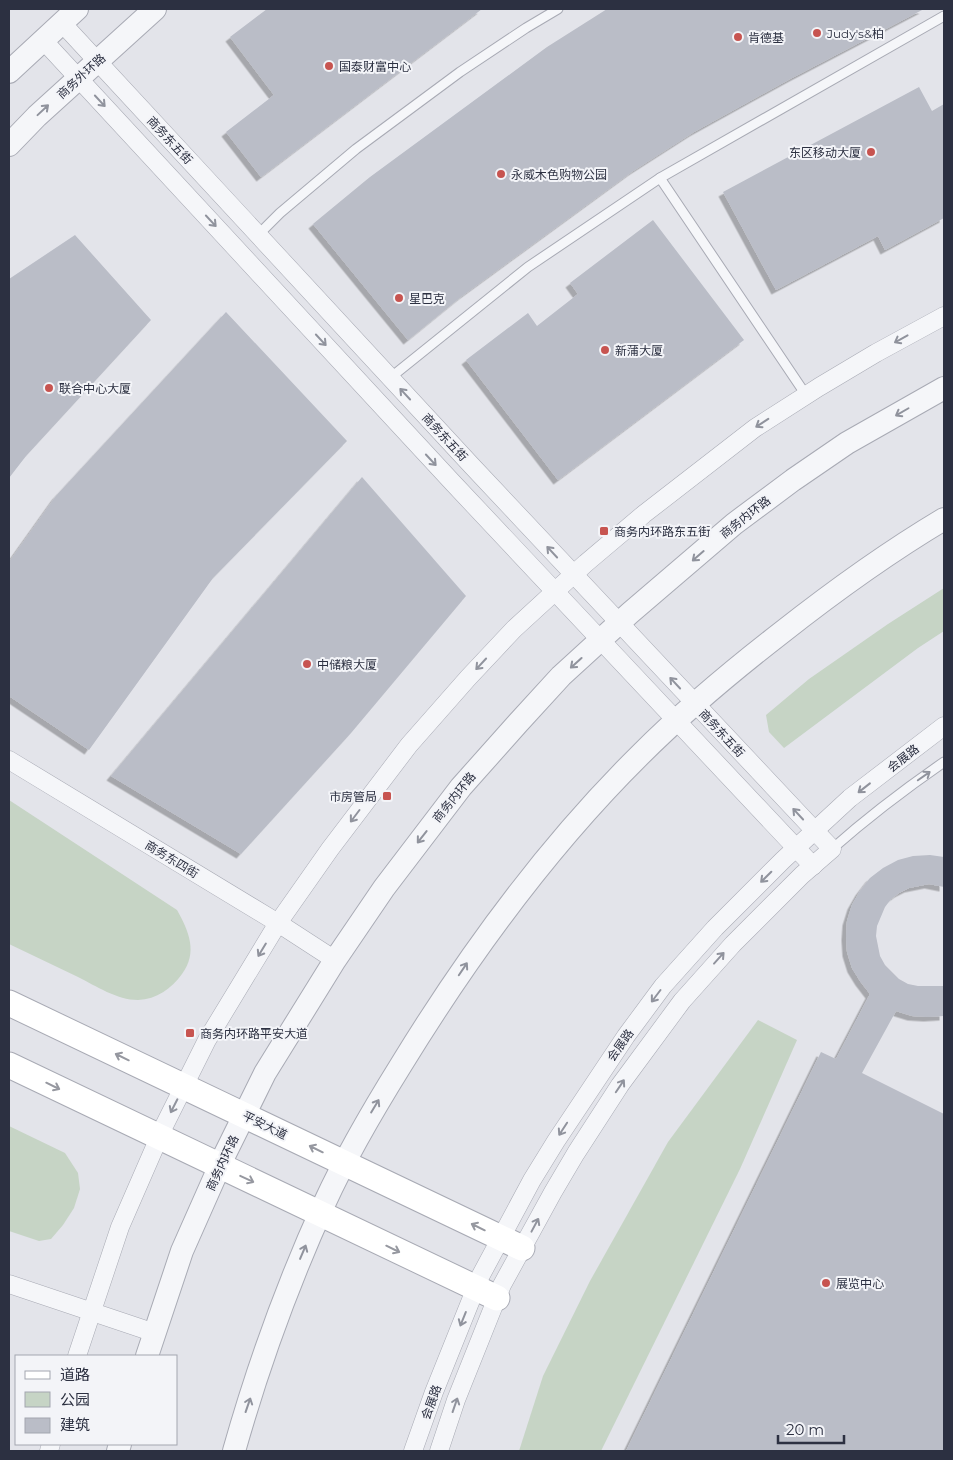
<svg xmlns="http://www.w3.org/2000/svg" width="953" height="1460" font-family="Montserrat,'Noto Sans SC',sans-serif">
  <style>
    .green { fill: #c6d4c5 }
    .building { fill: #babdc7; filter: url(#shadow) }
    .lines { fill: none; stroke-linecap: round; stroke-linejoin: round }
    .service-casing { stroke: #a8aab4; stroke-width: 11 }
    .minor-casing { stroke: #a8aab4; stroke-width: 19 }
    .tertiary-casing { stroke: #a8aab4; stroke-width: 24 }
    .secondary-casing { stroke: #a8aab4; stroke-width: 27 }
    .service { stroke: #f5f6f9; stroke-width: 9 }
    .minor { stroke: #f5f6f9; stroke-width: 18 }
    .tertiary { stroke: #f5f6f9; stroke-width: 22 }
    .secondary { stroke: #fff; stroke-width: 25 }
    .oneway { stroke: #90939d }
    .oneway2 { stroke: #9698a0 }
    .poi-dot { fill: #c75450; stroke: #f3f4f8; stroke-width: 2 }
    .labels { text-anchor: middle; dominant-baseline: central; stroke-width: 4; stroke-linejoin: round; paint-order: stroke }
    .poi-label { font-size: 12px; fill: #2c3041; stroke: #f3f4f8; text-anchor: start }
    .street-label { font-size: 12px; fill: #2c3041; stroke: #f3f4f8 }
  </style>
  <defs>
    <filter id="shadow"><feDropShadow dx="-4.5" dy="4.5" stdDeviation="0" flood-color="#0004"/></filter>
  </defs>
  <rect width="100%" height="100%" fill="#e3e4ea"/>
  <g class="green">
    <polygon points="944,588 944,631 918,648 784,748 769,732 766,715 809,679 888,624"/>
    <path d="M9,800L177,910C189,931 198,953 182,974C171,989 157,999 138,1000C117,1000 96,986 78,977C55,966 32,955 9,944Z"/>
    <polygon points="758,1020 797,1040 740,1169 601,1451 519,1451 543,1376 590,1281 668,1142"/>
    <polygon points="9,1126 65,1153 78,1173 80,1189 74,1208 63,1225 51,1239 39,1241 9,1231"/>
  </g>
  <g class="building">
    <polygon points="267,9 482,9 261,177 226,132 274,95 230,37"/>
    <polygon points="607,9 924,9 792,78 694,132 633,171 462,296 408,340 313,224 370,177 547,47"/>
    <polygon points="919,87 932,111 944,104 944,218 885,250 878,236 776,290 723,192"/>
    <polygon points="653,220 744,340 558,480 466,360 528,313 537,326 578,294 570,283"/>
    <polygon points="75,235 151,320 26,456 9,478 9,279"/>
    <polygon points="226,312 347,441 213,578 89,750 9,696 9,562 56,496"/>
    <polygon points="362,477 466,596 351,733 241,854 111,776"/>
    <polygon points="930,855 944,857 944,887 929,884 909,888 899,893 891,899 885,907 877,926 876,936 880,956 885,965 899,979 908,984 918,986 944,986 944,1016 928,1017 912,1016 896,1011 862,1073 944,1114 944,1451 626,1451 821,1052 836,1059 870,994 860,981 852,968 847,952 846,936 847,921 852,905 860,891 870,878 883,868 898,860 913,856"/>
  </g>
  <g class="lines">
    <defs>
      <g id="service">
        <polyline points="660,178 806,395"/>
        <polyline points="258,235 280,213 356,149 460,72 526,28 558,9"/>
        <polyline points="390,378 528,267 660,178 944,16"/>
        <path d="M832,849C867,818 905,789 944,762"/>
      </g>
      <g id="minor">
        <polyline points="62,23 472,466 832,849 802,875 733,944 682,1001 620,1085 576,1153 553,1192 502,1285 456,1400 439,1451"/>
        <polyline points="43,40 453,483 813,866"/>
        <polyline points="9,760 278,923 335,960"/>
        <polyline points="9,1284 155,1333"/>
        <polyline points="77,1356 120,1227 164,1126 207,1040 278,923 330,849 409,745 468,678 514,629 586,563 644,514 755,428 819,387 876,353 944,316"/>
        <polyline points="49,1451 51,1444"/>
        <polyline points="413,1451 434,1392 481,1275 532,1180 556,1141 626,1036 663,986 715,928 783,860 850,798 944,726"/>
      </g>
      <g id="tertiary">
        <polyline points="9,72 77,9"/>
        <polyline points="9,145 37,116 155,9"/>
        <polyline points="147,1356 182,1251 225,1154 265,1073 335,960 384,888 461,787 518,723 561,676 630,613 734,524 793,480 847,443 944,388"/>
        <polyline points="118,1451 120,1444"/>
        <path d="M234,1451C258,1366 288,1283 325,1202C347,1154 373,1110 401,1065C469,954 547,847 640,755C684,711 732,671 781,633C833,592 887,553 944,519"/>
      </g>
      <g id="secondary">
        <polyline points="9,1003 522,1248"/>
        <polyline points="9,1065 497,1298"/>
      </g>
    </defs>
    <use href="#service" class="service-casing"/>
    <use href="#minor" class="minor-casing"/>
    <use href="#tertiary" class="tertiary-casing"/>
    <use href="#secondary" class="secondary-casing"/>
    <use href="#service" class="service"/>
    <use href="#minor" class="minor"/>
    <use href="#tertiary" class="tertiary"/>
    <use href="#secondary" class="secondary"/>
  </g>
  <defs><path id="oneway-shaft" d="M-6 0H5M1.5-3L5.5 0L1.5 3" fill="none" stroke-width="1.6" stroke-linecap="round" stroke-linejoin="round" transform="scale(1.25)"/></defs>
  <g class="oneway">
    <use href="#oneway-shaft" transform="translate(100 101) rotate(47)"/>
    <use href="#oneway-shaft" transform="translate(43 110) rotate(-43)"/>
    <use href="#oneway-shaft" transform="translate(211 221) rotate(47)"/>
    <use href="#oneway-shaft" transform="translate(901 339) rotate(151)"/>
    <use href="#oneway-shaft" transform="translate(321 340) rotate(47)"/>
    <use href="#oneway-shaft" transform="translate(405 394) rotate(-133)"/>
    <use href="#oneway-shaft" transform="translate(902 412) rotate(150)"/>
    <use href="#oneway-shaft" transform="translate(762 423) rotate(147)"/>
    <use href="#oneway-shaft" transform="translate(431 460) rotate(47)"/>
    <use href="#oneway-shaft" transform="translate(552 552) rotate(-133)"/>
    <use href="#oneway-shaft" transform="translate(698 556) rotate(139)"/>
    <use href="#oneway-shaft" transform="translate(576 663) rotate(138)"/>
    <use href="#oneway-shaft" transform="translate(481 664) rotate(133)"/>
    <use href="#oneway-shaft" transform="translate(675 683) rotate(-133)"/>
    <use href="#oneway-shaft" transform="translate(924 776) rotate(-35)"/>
    <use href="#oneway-shaft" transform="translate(864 788) rotate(142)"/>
    <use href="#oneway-shaft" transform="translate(798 814) rotate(-133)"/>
    <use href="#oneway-shaft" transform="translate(355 816) rotate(127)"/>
    <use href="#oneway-shaft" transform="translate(422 837) rotate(128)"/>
    <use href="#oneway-shaft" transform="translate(766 877) rotate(135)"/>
    <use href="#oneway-shaft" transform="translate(262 950) rotate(121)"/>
    <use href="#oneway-shaft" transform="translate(719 958) rotate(-48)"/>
    <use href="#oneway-shaft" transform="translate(463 969) rotate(-56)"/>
    <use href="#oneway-shaft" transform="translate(656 996) rotate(127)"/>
    <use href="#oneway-shaft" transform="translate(620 1086) rotate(-56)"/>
    <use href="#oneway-shaft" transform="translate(174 1106) rotate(117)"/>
    <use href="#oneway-shaft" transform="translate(375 1106) rotate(-59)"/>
    <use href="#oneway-shaft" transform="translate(563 1129) rotate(123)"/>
    <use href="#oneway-shaft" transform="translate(535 1225) rotate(-62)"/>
    <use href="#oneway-shaft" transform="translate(303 1252) rotate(-67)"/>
    <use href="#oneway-shaft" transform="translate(463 1319) rotate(112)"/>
    <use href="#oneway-shaft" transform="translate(248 1405) rotate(-71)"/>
    <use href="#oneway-shaft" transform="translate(455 1405) rotate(-71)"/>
  </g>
  <g class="oneway2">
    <use href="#oneway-shaft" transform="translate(122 1057) rotate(-154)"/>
    <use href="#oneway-shaft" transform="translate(53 1086) rotate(26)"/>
    <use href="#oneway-shaft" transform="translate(316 1149) rotate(-154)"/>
    <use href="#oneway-shaft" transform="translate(247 1179) rotate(25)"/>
    <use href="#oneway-shaft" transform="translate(478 1227) rotate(-154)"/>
    <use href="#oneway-shaft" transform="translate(393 1249) rotate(26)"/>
  </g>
  <g class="poi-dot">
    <circle cx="817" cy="33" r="5"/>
    <circle cx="738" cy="37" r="5"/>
    <circle cx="329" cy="66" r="5"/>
    <circle cx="871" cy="152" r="5"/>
    <circle cx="501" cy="174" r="5"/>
    <circle cx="399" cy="298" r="5"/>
    <circle cx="605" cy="350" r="5"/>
    <circle cx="49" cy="388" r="5"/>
    <rect x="599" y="526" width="10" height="10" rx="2.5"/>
    <circle cx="307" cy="664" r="5"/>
    <rect x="382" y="791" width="10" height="10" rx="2.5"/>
    <rect x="185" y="1028" width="10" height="10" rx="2.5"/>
    <circle cx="826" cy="1283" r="5"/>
  </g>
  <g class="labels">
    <g class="poi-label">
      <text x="827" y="33">Judy's&amp;柏</text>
      <text x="748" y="37">肯德基</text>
      <text x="339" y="66">国泰财富中心</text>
      <text x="861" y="152" text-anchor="end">东区移动大厦</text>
      <text x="511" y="174">永威木色购物公园</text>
      <text x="409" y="298">星巴克</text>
      <text x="615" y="350">新蒲大厦</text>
      <text x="59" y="388">联合中心大厦</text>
      <text x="614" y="531">商务内环路东五街</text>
      <text x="317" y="664">中储粮大厦</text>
      <text x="377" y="796" text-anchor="end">市房管局</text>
      <text x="200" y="1033">商务内环路平安大道</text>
      <text x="836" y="1283">展览中心</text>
    </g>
    <g class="street-label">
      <text transform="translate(81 76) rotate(-42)">商务外环路</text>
      <text transform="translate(170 140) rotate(47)">商务东五街</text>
      <text transform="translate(445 437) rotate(47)">商务东五街</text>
      <text transform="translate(745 517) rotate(-38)">商务内环路</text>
      <text transform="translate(722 733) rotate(47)">商务东五街</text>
      <text transform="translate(903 758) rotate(-38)">会展路</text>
      <text transform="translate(454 797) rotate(-51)">商务内环路</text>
      <text transform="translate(172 859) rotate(31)">商务东四街</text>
      <text transform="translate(620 1045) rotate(-55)">会展路</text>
      <text transform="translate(265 1125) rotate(26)">平安大道</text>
      <text transform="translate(222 1163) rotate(-65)">商务内环路</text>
      <text transform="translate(431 1402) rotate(-70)">会展路</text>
    </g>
  </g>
  <rect width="953" height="1460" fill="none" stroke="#2c3041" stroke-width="20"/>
  <rect x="15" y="1355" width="162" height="90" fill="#f3f4f8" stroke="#a3a6af"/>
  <rect x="25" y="1371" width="25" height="8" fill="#ffffff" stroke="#a3a6af"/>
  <text x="60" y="1380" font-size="15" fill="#2c3041">道路</text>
  <rect x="25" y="1392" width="25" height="15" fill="#c6d4c5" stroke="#a3a6af"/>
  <text x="60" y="1405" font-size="15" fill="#2c3041">公园</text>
  <rect x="25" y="1418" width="25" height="15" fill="#babdc7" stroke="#a3a6af"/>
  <text x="60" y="1430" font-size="15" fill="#2c3041">建筑</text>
  <path d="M778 1435v8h66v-8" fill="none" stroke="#2c3041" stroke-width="2.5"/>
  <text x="786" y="1435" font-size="15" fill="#2c3041" stroke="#f3f4f8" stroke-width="4" paint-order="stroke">20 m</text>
</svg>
